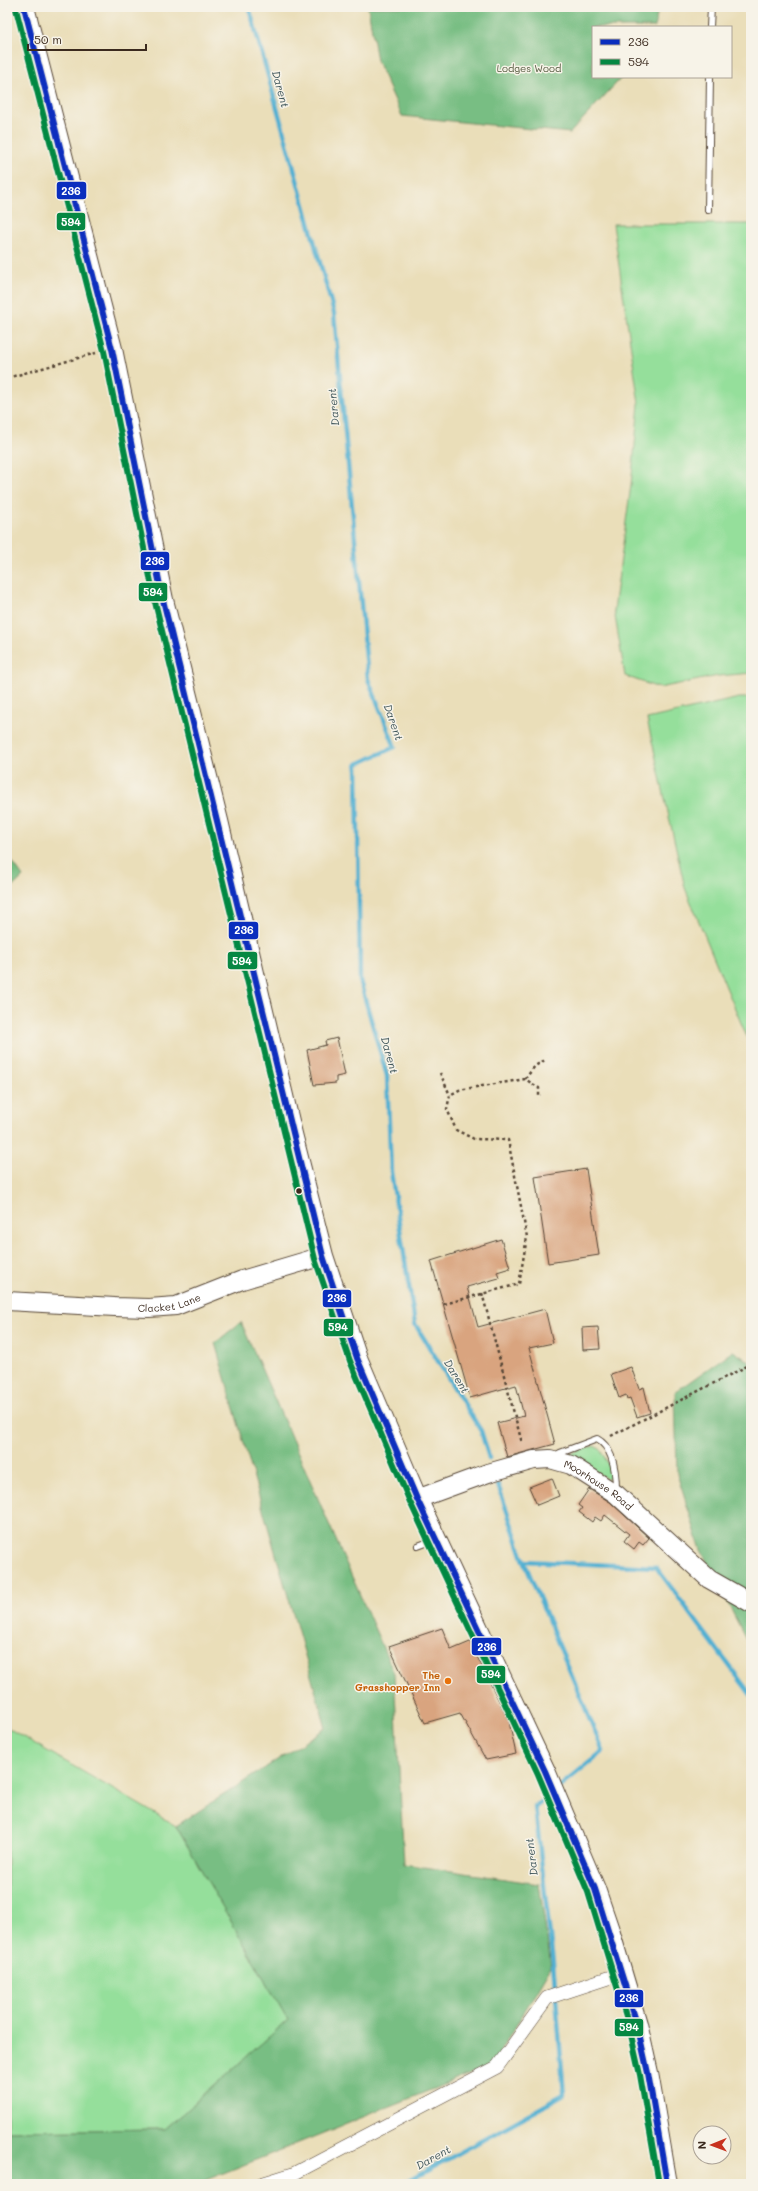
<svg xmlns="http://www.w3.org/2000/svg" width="758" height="2191" font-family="Mali,sans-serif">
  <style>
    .green { fill: #95df9b; stroke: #68845c }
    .forest { fill: #78be83; stroke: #5a7450 }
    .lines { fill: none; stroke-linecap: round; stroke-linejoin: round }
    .stream { stroke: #53b0d2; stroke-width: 4.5 }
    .building { fill: #d9a47f }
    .lane-casing { stroke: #554535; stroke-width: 8 }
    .street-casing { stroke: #554535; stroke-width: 14 }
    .secondary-casing { stroke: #554535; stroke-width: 20 }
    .primary-casing { stroke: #554535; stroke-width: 22 }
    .path { stroke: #554535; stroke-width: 2.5; stroke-dasharray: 3 3; stroke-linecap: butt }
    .lane { stroke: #fff; stroke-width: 6 }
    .street { stroke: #fff; stroke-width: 13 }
    .secondary { stroke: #fff; stroke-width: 18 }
    .primary { stroke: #fff; stroke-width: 20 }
    .bus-1-casing { stroke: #f7f3e8; stroke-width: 9 }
    .bus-2-casing { stroke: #f7f3e8; stroke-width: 9 }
    .bus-1 { stroke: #0a2ebe; stroke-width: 6 }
    .bus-2 { stroke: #068843; stroke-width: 6 }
    .bus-dot { fill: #3b2a1e; stroke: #f7f3e8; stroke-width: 1.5 }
    .food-dot { fill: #e8710a; stroke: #f7f3e8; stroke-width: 1.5 }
    .labels { text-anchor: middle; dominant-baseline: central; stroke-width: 3; stroke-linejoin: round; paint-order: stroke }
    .park-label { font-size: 10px; fill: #52573d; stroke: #f7f3e8 }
    .street-label { font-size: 10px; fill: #3b2a1e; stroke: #f7f3e8 }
    .food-label { font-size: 10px; font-weight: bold; fill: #c56008; stroke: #f7f3e8; text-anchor: end }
    .water-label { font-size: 11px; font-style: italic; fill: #43595d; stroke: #f7f3e8 }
    .line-badge { stroke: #f7f3e8; stroke-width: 1.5 }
    .badge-label { font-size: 11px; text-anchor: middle; font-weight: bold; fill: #fff }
  </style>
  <rect width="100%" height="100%" fill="#f7f3e8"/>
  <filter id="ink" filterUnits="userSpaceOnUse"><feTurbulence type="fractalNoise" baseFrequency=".025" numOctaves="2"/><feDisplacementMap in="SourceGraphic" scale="8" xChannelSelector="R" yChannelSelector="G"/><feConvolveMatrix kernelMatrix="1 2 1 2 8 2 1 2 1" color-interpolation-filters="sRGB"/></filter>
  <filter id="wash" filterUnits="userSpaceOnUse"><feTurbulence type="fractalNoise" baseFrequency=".012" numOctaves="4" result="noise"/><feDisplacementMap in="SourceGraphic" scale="16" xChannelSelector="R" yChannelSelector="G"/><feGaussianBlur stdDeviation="0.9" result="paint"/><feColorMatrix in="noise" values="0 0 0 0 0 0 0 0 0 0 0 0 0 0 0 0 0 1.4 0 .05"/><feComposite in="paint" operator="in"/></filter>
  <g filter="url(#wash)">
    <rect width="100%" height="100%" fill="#eadeb9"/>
    <g class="green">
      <polygon points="613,224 751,224 751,673 718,676 659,688 625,676 614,610 631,485 639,404"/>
      <polygon points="739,698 751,698 751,1047 685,888 647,719"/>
      <polygon points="594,1446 600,1449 612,1471 610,1478 608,1479 565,1456"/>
      <polygon points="7,1716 8,1728 176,1826 288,2020 165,2129 7,2131"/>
    </g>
    <g class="forest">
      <polygon points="368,7 658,7 655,27 593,27 593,77 622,77 570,133 402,116 377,61"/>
      <polygon points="7,854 23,877 7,892"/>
      <polygon points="241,1322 394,1673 404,1864 539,1884 551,1966 493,2065 196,2184 7,2184 7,2131 165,2129 288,2020 176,1826 326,1728 215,1343"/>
      <polygon points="733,1351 751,1363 751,1649 701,1550 677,1474 675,1392"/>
    </g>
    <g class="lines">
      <g class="stream">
        <polyline points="249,7 334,313 368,679 395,747 357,764 360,981 387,1076 391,1172 415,1324 481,1431 489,1458"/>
        <polyline points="498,1485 524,1561 603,1751 557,1789"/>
        <polyline points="524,1561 656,1567 751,1695"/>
        <polyline points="403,2184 564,2095 553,1962 535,1807 550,1795"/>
      </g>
    </g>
    <g id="blocks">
      <g class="building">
        <polygon points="337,1038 345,1075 336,1077 336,1083 314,1085 307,1050 326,1045 325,1041"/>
        <polygon points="586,1169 599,1255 548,1263 535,1177"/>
        <polygon points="501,1239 510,1268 497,1272 499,1278 467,1287 478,1327 545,1309 553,1343 529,1348 555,1444 507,1457 497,1423 524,1416 516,1385 470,1398 431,1261"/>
        <polygon points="598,1327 600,1349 583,1350 582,1328"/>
        <polygon points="631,1367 639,1389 644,1387 650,1413 637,1417 630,1398 627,1399 626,1395 619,1398 611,1374"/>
        <polygon points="552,1478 559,1496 537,1505 529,1487"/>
        <polygon points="589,1489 610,1502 649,1538 643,1545 639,1542 634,1549 624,1541 629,1534 605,1515 601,1521 595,1517 592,1522 579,1512 582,1508 578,1505"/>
        <polygon points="442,1628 451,1650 470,1642 509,1722 516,1754 486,1760 460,1713 425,1723 389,1646"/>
      </g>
    </g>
  </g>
  <g filter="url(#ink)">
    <use href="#blocks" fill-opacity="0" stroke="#554535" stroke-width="1"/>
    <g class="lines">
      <defs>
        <g id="lane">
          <polyline points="710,27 711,7"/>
          <polyline points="708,210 710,77"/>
          <path d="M554,1457L560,1453L597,1439C614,1448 616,1473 616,1490"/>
          <polyline points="418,1546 434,1540"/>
        </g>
        <polyline id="street" points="261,2184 293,2174 497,2067 547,1998 623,1973"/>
        <g id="secondary">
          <path id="s1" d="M7,1301L115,1307L149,1308L176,1306L242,1280L323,1256"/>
          <path id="s2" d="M417,1499L488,1473L534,1460L550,1459L571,1465L616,1494L709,1579L751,1603"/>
        </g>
        <polyline id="primary" points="24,7 112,349 163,600 218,821 292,1134 323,1256 357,1358 417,1499 545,1771 595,1889 609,1930 637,2024 648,2073 667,2184"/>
      </defs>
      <use href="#lane" class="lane-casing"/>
      <use href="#street" class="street-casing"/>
      <use href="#secondary" class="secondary-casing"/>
      <use href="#primary" class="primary-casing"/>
      <g class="path">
        <polyline points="7,378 96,353"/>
        <polyline points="440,1073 450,1095"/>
        <polyline points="525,1079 535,1066 545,1060"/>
        <polyline points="482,1293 522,1443"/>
        <polyline points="444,1304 519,1284 527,1237 508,1140 474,1139 456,1130 447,1109 450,1095 459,1090 525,1079 539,1088 539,1096"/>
        <polyline points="611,1436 751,1364"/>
      </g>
      <use href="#lane" class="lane"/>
      <use href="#street" class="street"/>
      <use href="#secondary" class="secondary"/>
      <use href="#primary" class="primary"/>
      <defs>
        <polyline id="bus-1" points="24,7 112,349 163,600 323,1256 357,1358 417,1499 545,1771 595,1889 637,2024 648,2073 667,2184"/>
        <polyline id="bus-2" points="16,9 104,351 155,602 315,1259 350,1361 410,1502 538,1774 588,1892 629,2026 640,2075 659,2184"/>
      </defs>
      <use href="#bus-1" class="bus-1-casing"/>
      <use href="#bus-2" class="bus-2-casing"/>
      <use href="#bus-1" class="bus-1"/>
      <use href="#bus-2" class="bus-2"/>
    </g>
  </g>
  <circle class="bus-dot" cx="299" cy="1191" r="3.5"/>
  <circle class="food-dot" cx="448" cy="1681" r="4"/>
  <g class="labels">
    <g class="park-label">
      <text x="529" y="68">Lodges Wood</text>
    </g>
    <g class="street-label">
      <text stroke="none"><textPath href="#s1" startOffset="163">Clacket Lane</textPath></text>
      <text stroke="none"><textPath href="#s2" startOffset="195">Moorhouse Road</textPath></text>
    </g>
    <g class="food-label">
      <text x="440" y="1675">The<tspan x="440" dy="12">Grasshopper Inn</tspan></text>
    </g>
    <g class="water-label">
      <text transform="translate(281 89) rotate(75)">Darent</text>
      <text transform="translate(333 407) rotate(-95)">Darent</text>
      <text transform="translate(394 722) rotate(71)">Darent</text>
      <text transform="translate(390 1055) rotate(75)">Darent</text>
      <text transform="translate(457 1376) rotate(59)">Darent</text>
      <text transform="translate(531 1857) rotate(-97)">Darent</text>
      <text transform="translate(433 2157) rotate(-29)">Darent</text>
    </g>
  </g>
  <g class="line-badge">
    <rect x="56" y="181" width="31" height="19" rx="4" fill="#0a2ebe"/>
    <rect x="56" y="212" width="30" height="19" rx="4" fill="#068843"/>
    <rect x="140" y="551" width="30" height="20" rx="4" fill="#0a2ebe"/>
    <rect x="138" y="582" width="30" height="20" rx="4" fill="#068843"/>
    <rect x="228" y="921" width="31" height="19" rx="4" fill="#0a2ebe"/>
    <rect x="227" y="951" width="31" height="19" rx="4" fill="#068843"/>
    <rect x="322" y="1289" width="30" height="19" rx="4" fill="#0a2ebe"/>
    <rect x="323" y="1318" width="31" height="19" rx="4" fill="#068843"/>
    <rect x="471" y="1637" width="31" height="19" rx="4" fill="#0a2ebe"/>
    <rect x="476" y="1665" width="30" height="19" rx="4" fill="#068843"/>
    <rect x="614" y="1989" width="30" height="19" rx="4" fill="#0a2ebe"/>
    <rect x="614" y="2018" width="30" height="19" rx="4" fill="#068843"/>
  </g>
  <g class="badge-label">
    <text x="71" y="195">236</text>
    <text x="71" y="226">594</text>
    <text x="155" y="565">236</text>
    <text x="153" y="596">594</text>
    <text x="244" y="934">236</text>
    <text x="242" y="965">594</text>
    <text x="337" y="1302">236</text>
    <text x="338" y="1331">594</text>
    <text x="487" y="1651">236</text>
    <text x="491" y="1678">594</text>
    <text x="629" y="2002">236</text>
    <text x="629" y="2031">594</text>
  </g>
  <rect width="758" height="2191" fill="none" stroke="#f7f3e8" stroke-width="24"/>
  <rect x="592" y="26" width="140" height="52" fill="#f7f3e8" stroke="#aca397"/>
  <rect x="600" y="39" width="20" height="6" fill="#0a2ebe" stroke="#aca397"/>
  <text x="628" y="46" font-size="12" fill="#3b2a1e">236</text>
  <rect x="600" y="59" width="20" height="6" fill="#068843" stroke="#aca397"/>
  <text x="628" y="66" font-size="12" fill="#3b2a1e">594</text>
  <g transform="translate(712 2145) rotate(269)"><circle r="19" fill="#f7f3e8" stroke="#aca397"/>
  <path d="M0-3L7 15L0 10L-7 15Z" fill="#c8321e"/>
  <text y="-6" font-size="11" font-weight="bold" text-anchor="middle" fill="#3b2a1e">N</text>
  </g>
  <path d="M28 44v6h118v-6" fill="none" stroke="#3b2a1e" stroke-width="2"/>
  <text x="34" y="44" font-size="12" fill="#3b2a1e" stroke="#f7f3e8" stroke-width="3" paint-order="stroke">50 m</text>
</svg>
